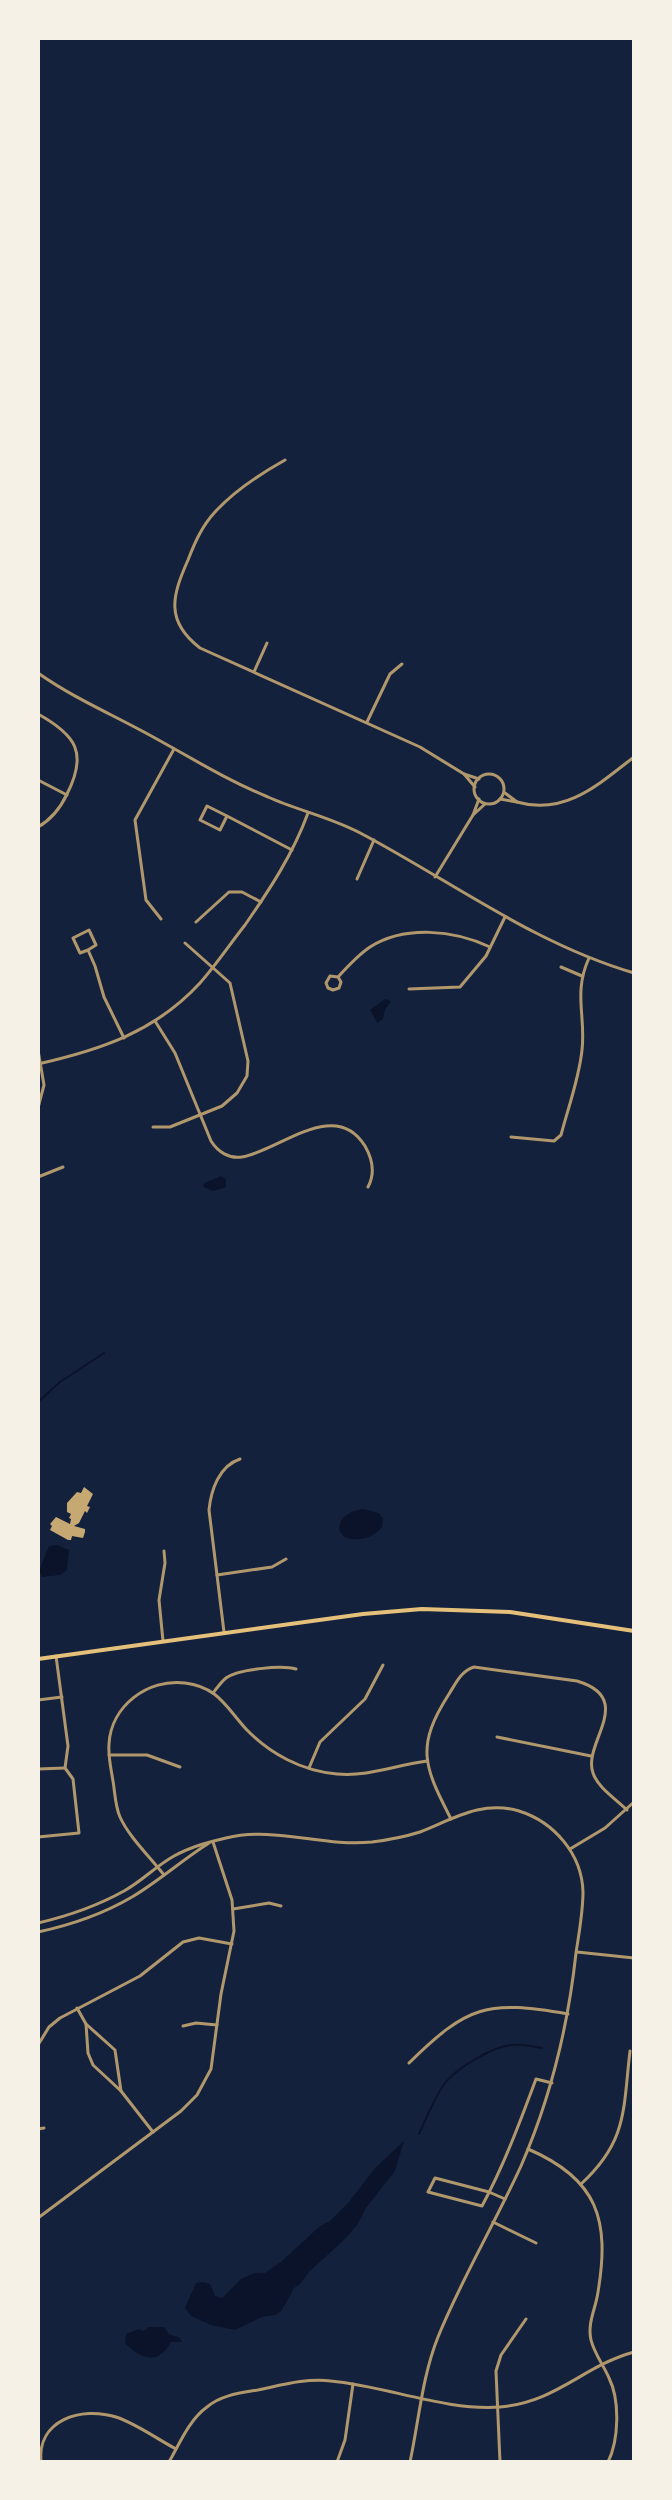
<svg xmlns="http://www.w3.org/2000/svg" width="672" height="2500" font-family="Signika,sans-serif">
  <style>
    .water { fill: #0b132b }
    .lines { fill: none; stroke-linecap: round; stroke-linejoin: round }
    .stream { stroke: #0b132b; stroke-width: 2 }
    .building { fill: #c6a872 }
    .minor { stroke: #b1986c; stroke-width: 3 }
    .tertiary { stroke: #b1986c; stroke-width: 3 }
    .secondary { stroke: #e5c07b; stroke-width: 4 }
  </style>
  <rect width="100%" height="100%" fill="#14213d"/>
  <g class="water">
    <polygon points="385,999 391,1001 385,1010 383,1019 377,1023 370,1010"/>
    <polygon points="221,1176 226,1179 226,1187 213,1191 203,1187 204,1183"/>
    <path d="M363,1509L379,1513L383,1519L382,1527C372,1539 359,1542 344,1537L339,1530C339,1516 351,1511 363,1509Z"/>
    <polygon points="57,1545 69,1550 67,1570 60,1575 42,1577 39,1571 49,1546"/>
    <polygon points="404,2141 395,2171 366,2208 357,2225 346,2238 309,2272 300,2284 294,2288 282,2310 276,2315 262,2317 235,2330 211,2325 191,2316 185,2308 196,2283 203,2282 210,2284 215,2296 222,2298 241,2279 254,2273 265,2273 282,2261 320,2226 330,2221 348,2203 376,2167"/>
    <path d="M149,2327H164L169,2334L180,2338L182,2342H171C159,2365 141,2360 125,2343L126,2334L139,2329L143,2331Z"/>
  </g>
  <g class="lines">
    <g class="stream">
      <polyline points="38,1402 60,1382 104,1353"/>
      <path d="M419,2134C427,2117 434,2098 445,2083C457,2068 492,2047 511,2045C521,2044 532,2046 542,2048"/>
    </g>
  </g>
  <polygon class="building" points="84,1487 93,1494 87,1506 90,1507 87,1513 85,1511 79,1523 74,1526 85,1529 85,1532 83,1538 72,1536 71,1540 68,1540 50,1530 52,1526 50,1524 56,1517 70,1524 71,1519 69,1518 71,1514 67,1512 67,1503 77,1492 81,1493"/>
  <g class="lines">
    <g class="minor">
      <path d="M285,460C260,474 235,490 215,512C202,526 195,542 188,560C172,596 165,621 200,648L420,747L464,774"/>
      <polyline points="254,672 267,643"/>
      <path d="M38,714C76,735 88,753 67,794C60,809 52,819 38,827"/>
      <polyline points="367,722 390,674 402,664"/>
      <circle cx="489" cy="789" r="15"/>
      <polyline points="38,780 67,795"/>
      <polyline points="475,787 464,774 479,779"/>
      <polyline points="479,799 473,815 485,804"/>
      <polyline points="500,799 517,802 505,793"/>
      <path d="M517,802C565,816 599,784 634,757"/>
      <polyline points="227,816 207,806 200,820 220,830 227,816 292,850"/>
      <polyline points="435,877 473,815"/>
      <polyline points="357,879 374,840"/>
      <polyline points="161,919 146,900 135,820 174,749"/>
      <polyline points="196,922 229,892 242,892 261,902"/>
      <polyline points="88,950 80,953 73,938 89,930 96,945 88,950 95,966 104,997 124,1038"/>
      <polyline points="561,967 582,976"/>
      <path d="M338,977L341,982L339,988L333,990L328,988L326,983L330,976L338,977C348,966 358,955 370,947C405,925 454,930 490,947"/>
      <polyline points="409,989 460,987 486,956 505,917"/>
      <path d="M155,1021L175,1053L211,1141C218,1152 229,1159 242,1157C279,1151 335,1097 365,1146C373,1160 375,1174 368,1187"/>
      <polyline points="38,1050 44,1085 38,1108"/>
      <path d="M38,1064C100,1050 155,1032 200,983C216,965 230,944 245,925C270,889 293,854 308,813"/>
      <polyline points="153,1127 170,1127 222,1106 237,1093 247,1076 248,1061 230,983 185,943"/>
      <path d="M511,1137L554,1141L561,1135C568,1108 579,1079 582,1050C586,1016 573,993 589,958"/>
      <polyline points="38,1177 63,1167"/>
      <polyline points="217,1575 272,1567 286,1559"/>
      <path d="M224,1632L209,1510C211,1490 219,1466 240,1459"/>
      <polyline points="163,1641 159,1600 165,1563 164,1551"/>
      <path d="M213,1693C217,1688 221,1682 226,1678C238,1669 282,1665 296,1669"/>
      <polyline points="38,1700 62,1697"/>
      <polyline points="497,1737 591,1756"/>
      <polyline points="109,1755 147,1755 180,1767"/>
      <polyline points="309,1768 320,1742 365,1699 383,1665"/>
      <polyline points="38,1769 65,1768"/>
      <path d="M451,1819C424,1766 415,1747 449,1694C456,1683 461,1671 474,1667L577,1681C637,1699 582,1743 593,1773C598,1788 616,1799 627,1810"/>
      <polyline points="38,1837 79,1833 73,1779 65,1768 68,1746 56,1656"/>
      <path d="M164,1875C150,1857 129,1837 120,1817C115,1806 115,1792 113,1781C111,1769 108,1756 109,1744C111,1706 148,1678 185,1683C218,1687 226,1707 246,1729C270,1754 302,1771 337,1774C368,1777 396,1765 427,1761"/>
      <polyline points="233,1909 269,1903 281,1906"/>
      <polyline points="577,1952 634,1958"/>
      <polyline points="77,2008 86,2024 115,2050 121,2091"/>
      <polyline points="86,2024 88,2053 93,2065 121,2091 153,2132"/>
      <polyline points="183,2026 196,2023 217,2025"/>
      <polyline points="38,2045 49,2027 60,2018 140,1976 183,1942 199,1938 232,1944"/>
      <path d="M409,2063C468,2005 487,2000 568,2014"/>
      <polyline points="38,2129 44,2128"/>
      <path d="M528,2149C598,2179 610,2220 598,2292C596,2308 587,2323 591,2340C594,2353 604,2366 609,2378C620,2400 619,2440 608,2462"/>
      <path d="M581,2184C628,2141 623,2109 630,2051"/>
      <path d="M505,2199L489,2192L435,2178L428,2192L482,2206C504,2165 520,2122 536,2079L552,2083"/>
      <polyline points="38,2218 181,2111 197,2095 211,2069 221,1994 234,1931 232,1900 213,1842"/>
      <polyline points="493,2222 536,2243"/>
      <path d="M41,2462C37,2420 81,2406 116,2417C137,2424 157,2439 176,2449"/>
      <path d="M169,2462C180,2443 189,2420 207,2407C221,2395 240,2393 258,2390C282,2385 306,2378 331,2381C386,2386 445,2411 500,2407C557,2402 583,2366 634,2352"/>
      <polyline points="337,2462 345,2440 353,2384"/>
      <polyline points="500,2462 496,2371 501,2355 526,2319"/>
    </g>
    <g class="tertiary">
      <path d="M38,673C72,697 107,712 144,732C185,754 224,779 268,797C299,811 334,818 364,835C454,883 535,944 634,973"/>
      <polyline points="570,1849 605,1828 634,1802"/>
      <path d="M38,1923C68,1916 97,1906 124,1891C142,1881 156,1866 174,1856C190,1847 208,1842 226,1838C275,1826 322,1847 372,1842C388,1840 404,1837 420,1832C453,1819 482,1800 519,1811C554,1822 582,1854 583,1892C583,1912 579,1933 576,1953C568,2027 551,2097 521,2166C495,2223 462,2278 438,2337C422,2377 419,2420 410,2462"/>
      <path d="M38,1932C71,1925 103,1914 132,1897C159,1881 182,1860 209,1843"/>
    </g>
    <polyline class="secondary" points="38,1659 363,1614 422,1609 510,1612 634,1631"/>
  </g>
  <rect width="672" height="2500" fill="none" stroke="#f6f1e7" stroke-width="80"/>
</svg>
